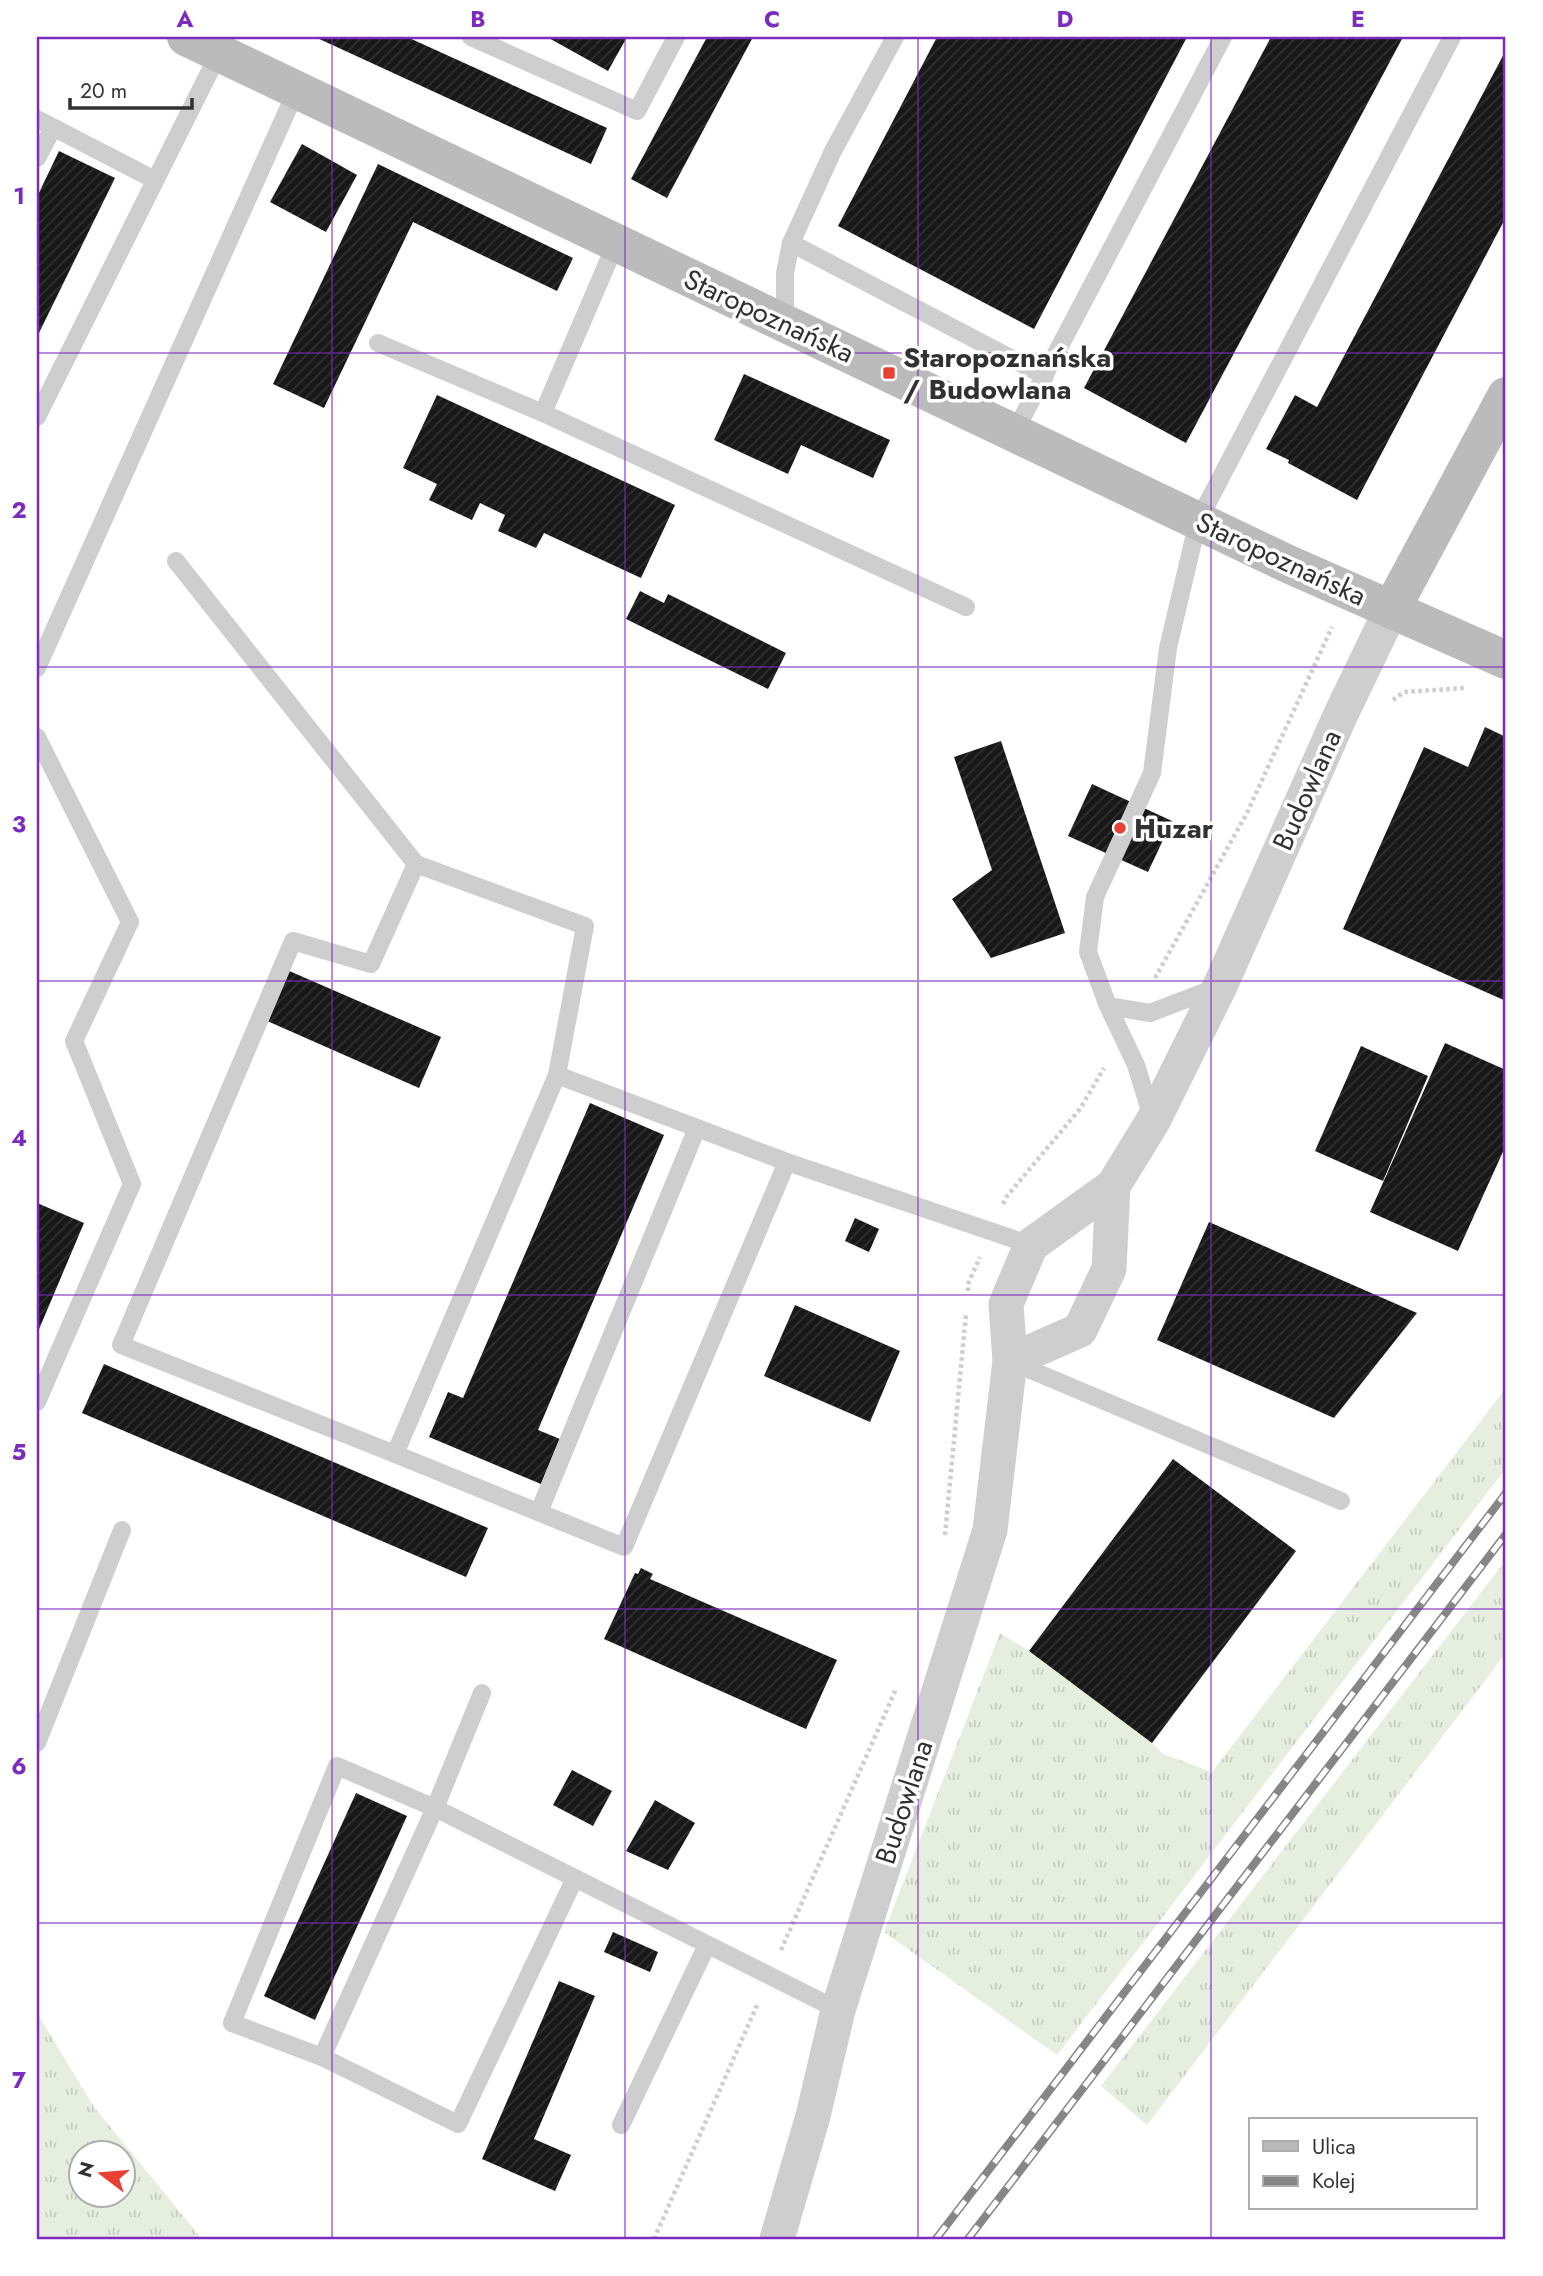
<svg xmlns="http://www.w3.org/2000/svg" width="1543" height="2276" font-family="Jost,sans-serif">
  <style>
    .grass { fill: url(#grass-tufts); fill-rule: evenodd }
    .building { fill: url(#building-hatch) }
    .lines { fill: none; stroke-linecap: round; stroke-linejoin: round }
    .path { stroke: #cecece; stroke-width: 4.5; stroke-dasharray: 3.5 3.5; stroke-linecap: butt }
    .lane { stroke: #cecece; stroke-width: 18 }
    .street { stroke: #cecece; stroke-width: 35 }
    .secondary { stroke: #bbb; stroke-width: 38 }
    .rail-casing { stroke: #868686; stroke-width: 8 }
    .rail { stroke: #fff; stroke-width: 5; stroke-dasharray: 16; stroke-linecap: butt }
    .grid { fill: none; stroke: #7b2cbf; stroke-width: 2; stroke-opacity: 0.55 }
    .poi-dot { fill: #e84134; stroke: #fff; stroke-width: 2.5 }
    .labels { text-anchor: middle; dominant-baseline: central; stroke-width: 7; stroke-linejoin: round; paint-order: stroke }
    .street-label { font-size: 28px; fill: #313131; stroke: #fff }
    .poi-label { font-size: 28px; font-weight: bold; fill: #313131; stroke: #fff; text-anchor: start }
    .neatline { fill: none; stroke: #7b2cbf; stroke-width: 2.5 }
    .grid-label { font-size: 23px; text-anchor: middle; font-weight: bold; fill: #7b2cbf }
  </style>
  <defs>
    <pattern id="grass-tufts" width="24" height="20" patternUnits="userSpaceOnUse" patternTransform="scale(1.75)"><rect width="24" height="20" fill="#e5eedf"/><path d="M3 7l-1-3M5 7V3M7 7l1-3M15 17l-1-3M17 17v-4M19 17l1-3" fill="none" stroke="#c5cdc0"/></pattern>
    <pattern id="building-hatch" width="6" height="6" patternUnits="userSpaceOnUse" patternTransform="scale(1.75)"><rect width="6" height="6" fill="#181818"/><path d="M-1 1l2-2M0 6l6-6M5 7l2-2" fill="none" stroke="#313131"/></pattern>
  </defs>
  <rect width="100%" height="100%" fill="#fff"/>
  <g class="grass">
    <polygon points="1506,1388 1506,1468 1057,2055 884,1932 1000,1633 1029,1651 1152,1743 1163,1754 1212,1772"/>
    <polygon points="1506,1560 1506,1653 1147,2125 1101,2086"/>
    <path d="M37,2013L94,2107L202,2239H37ZM80,2154H122V2196H80Z"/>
  </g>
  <g class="building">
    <polygon points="315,37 407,37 607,128 591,164"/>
    <polygon points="547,37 627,37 608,71"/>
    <polygon points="707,37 753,37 667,198 631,179"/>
    <polygon points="937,37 1187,37 1034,329 838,226"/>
    <polygon points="1271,37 1403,37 1186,443 1084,388"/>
    <polygon points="1506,50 1506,217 1357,500 1288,463 1289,460 1266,449 1295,395 1317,407"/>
    <polygon points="302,144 357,175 326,232 270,202"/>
    <polygon points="59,151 115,178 37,337 37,197"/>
    <polygon points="378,164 573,258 557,291 413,222 324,408 273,384"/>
    <polygon points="744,374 890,440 873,478 801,445 788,474 714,440"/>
    <polygon points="437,395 675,505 641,578 544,533 536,548 498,531 505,515 480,503 472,520 429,500 437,484 403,468"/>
    <polygon points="640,591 664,603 668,594 786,653 768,689 626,619"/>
    <polygon points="1485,727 1506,737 1506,1001 1343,929 1424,747 1468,767"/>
    <polygon points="1001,741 1065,933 991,958 952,899 992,870 954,757"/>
    <polygon points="1092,784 1172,821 1148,872 1068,836"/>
    <polygon points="287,970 441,1037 419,1088 265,1020"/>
    <polygon points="1445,1043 1506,1070 1506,1145 1458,1251 1370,1212"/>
    <polygon points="1361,1046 1428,1076 1383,1181 1315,1151"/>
    <polygon points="590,1103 664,1135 538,1430 560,1439 541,1484 429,1437 448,1392 463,1398"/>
    <polygon points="37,1203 84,1223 37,1334"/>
    <polygon points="855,1218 879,1229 869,1252 845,1241"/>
    <polygon points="1209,1222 1417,1313 1334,1418 1157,1340"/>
    <polygon points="795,1305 900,1351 870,1422 764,1376"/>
    <polygon points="104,1364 488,1528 466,1577 82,1413"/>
    <polygon points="1173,1459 1296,1551 1152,1743 1029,1651"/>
    <polygon points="641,1568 653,1574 650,1579 837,1660 806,1729 604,1639 635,1573 638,1574"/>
    <polygon points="572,1770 612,1791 593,1826 553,1805"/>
    <polygon points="356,1793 407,1816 315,2020 264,1996"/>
    <polygon points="655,1800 695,1823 668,1870 626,1851"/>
    <polygon points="613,1932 658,1952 650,1972 604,1952"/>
    <polygon points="559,1981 595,1996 534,2139 571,2155 555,2191 482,2159"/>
  </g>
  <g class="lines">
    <g class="path">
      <polyline points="1393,700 1404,692 1465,688"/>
      <polyline points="1155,978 1247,813 1332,627"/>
      <polyline points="1003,1204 1007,1196 1080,1109 1104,1068"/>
      <polyline points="968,1291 968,1284 980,1257"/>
      <polyline points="945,1535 966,1314"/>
      <polyline points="781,1950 896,1689"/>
      <polyline points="654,2239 758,2003"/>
    </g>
    <g class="lane">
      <polyline points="471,37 637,111 676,37"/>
      <polyline points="37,119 155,180"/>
      <polyline points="37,158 53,128"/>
      <polyline points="616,243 543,413 966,607"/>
      <polyline points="791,243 1045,376"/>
      <polyline points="785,323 785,273 791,243 833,151 895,37"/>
      <polyline points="378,343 543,413"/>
      <polyline points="37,417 220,51"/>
      <polyline points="1014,433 1223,37"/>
      <polyline points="176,561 416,864"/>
      <polyline points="37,668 297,89"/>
      <polyline points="37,737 130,922 74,1041 132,1184 37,1402"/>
      <polyline points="1108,1006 1150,1013 1218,987"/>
      <polyline points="1152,1117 1136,1065 1108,1006 1088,952 1095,897 1152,773 1168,648 1198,521 1452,37"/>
      <polyline points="787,1162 557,1075 395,1454 624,1547 787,1162 1031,1245"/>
      <polyline points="1012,1362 1341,1501"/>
      <polyline points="395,1454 121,1345 293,941 371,964 416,864 585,926 557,1075"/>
      <polyline points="539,1512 697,1128"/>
      <polyline points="37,1743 122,1530"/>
      <polyline points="575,1878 458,2124 322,2057 435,1808 838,2010"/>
      <polyline points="322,2057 232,2023 337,1766 435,1808 482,1693"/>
      <polyline points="621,2125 707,1945"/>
    </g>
    <g class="street">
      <polyline points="1010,1361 1080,1330 1109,1269 1113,1186"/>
      <polyline points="777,2239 813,2116 838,2010 990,1530 1010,1361 1006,1304 1031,1245 1113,1186 1153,1121 1220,986 1341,714 1391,610"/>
    </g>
    <g class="secondary">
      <polyline points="186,37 1288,564 1506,660"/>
      <polyline points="1391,610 1506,396"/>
    </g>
    <defs>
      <g id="rail">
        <polyline points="936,2239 1506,1493"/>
        <polyline points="968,2239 1506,1534"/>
      </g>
    </defs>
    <use href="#rail" class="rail-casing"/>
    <use href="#rail" class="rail"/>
  </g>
  <path class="grid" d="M332,37V2239M625,37V2239M918,37V2239M1211,37V2239M37,353H1506M37,667H1506M37,981H1506M37,1295H1506M37,1609H1506M37,1923H1506"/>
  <g class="poi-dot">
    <rect x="882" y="366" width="14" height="14" rx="3.5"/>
    <circle cx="1120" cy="828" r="7"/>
  </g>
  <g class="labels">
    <g class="street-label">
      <text transform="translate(769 316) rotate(25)">Staropoznańska</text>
      <text transform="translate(1281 559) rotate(25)">Staropoznańska</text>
      <text transform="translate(1307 790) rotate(-66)">Budowlana</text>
      <text transform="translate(904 1802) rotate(-72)">Budowlana</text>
    </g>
    <g class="poi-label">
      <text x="903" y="357">Staropoznańska<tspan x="903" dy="32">/ Budowlana</tspan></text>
      <text x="1134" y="828">Huzar</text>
    </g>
  </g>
  <rect width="1543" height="2276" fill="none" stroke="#ffffff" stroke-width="77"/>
  <rect x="1249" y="2118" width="228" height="91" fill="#ffffff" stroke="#adadad" stroke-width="2"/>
  <rect x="1263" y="2141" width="35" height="10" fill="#bbbbbb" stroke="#adadad" stroke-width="2"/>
  <text x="1312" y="2154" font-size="21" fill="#313131">Ulica</text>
  <rect x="1263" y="2176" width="35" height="10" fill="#868686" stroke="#adadad" stroke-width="2"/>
  <text x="1312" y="2188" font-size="21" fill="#313131">Kolej</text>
  <g transform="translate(102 2174) rotate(286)"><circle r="33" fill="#ffffff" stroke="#adadad" stroke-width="2"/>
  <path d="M0-5L12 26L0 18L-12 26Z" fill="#e84134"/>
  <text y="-10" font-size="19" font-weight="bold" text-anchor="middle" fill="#313131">N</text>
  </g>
  <path d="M70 98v10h122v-10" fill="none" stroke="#313131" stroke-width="3.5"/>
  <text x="80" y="98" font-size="21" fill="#313131" stroke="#ffffff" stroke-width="5" paint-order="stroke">20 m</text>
  <rect x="38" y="38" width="1466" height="2200" class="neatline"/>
  <g class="grid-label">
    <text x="185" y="27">A</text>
    <text x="478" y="27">B</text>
    <text x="772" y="27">C</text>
    <text x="1065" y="27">D</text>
    <text x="1358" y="27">E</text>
    <text x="19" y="204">1</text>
    <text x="19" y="518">2</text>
    <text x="19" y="832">3</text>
    <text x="19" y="1146">4</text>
    <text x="19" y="1460">5</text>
    <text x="19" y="1774">6</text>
    <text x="19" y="2088">7</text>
  </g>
</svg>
